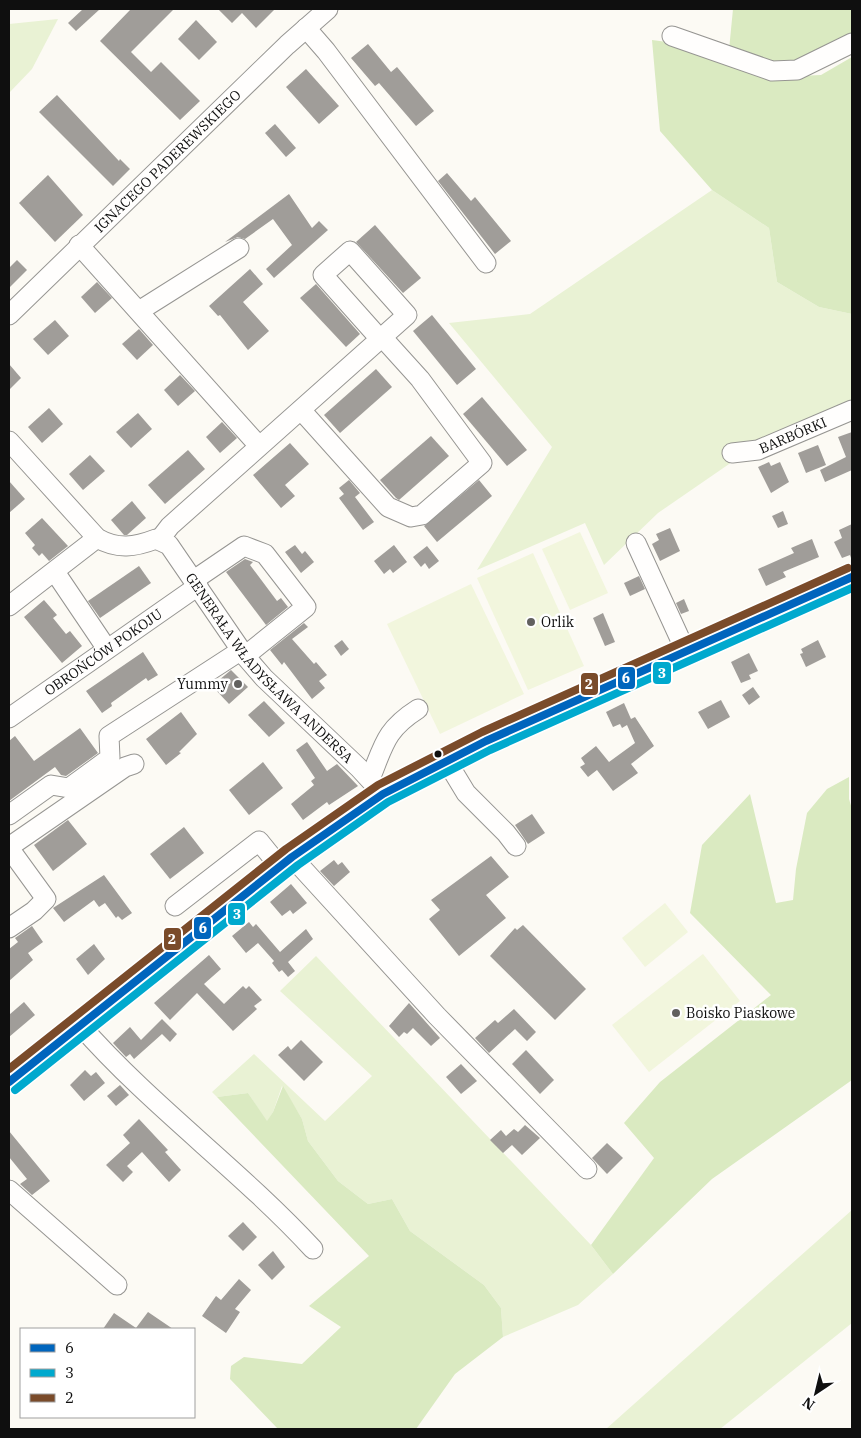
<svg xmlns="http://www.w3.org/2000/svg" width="861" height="1438" font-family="'IBM Plex Serif',serif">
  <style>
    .green { fill: #e9f2d4 }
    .forest { fill: #daeac1 }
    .pitch { fill: #f2f6dd }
    .building { fill: #a09d99 }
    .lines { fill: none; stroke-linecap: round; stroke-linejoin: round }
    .minor-casing { stroke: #969592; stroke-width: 21 }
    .minor { stroke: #fffefd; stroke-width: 19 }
    .bus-1-casing { stroke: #fff; stroke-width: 11 }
    .bus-2-casing { stroke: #fff; stroke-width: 11 }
    .bus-3-casing { stroke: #fff; stroke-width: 11 }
    .bus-1 { stroke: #0065bd; stroke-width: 8 }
    .bus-2 { stroke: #00a9ce; stroke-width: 8 }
    .bus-3 { stroke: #7a4b2a; stroke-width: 8 }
    .poi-dot { fill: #62615f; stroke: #fff; stroke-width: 2 }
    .bus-dot { fill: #0f0f0f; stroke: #fff; stroke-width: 2 }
    .labels { text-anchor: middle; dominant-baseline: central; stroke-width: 5; stroke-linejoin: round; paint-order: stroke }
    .street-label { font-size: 14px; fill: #0f0f0f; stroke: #fff }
    .poi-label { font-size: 14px; fill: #0f0f0f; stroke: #fff; text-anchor: start }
    .line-badge { stroke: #fff; stroke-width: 2 }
    .badge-label { font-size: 14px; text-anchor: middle; font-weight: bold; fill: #fff }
  </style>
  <rect width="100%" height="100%" fill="#fcfaf4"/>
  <g class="green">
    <polygon points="58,19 32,69 9,93 9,24"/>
    <polygon points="712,190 769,228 777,282 819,307 852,314 852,406 732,462 658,513 604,565 585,523 477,570 552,447 449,323 530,314"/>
    <polygon points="316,956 591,1245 613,1274 578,1305 503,1337 501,1308 484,1285 410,1231 392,1199 368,1204 338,1181 308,1141 302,1119 282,1086 273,1112 267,1122 248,1093 217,1097 212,1092 254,1054 325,1121 372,1076 280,991"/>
    <polygon points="852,1210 852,1323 720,1429 606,1429"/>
  </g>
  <g class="forest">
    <polygon points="733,9 852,9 852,36 784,70 729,50"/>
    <polygon points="652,40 675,43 777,77 821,75 852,57 852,314 819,307 777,282 769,228 712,190 660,131"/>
    <polygon points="849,777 849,799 852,809 852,1080 712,1179 613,1274 591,1245 654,1158 624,1123 660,1082 771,995 690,913 702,845 750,794 776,903 793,900 796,869 807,813 827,789"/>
    <polygon points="283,1086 302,1119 308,1141 338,1181 368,1204 392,1199 410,1231 484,1285 501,1308 503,1337 455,1374 416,1429 278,1429 230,1379 231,1366 244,1357 302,1364 341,1327 309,1306 369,1256 217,1097 248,1093 267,1121 273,1112"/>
  </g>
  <g class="pitch">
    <polygon points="580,532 608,593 570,610 542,549"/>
    <polygon points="533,553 584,666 528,690 477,578"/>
    <polygon points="471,584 524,694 440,734 387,624"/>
    <polygon points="665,903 688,932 645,967 622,938"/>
    <polygon points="703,954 740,1001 649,1072 612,1025"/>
  </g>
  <g class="building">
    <polygon points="83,9 100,9 76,31 68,23"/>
    <polygon points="131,9 174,9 131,52 151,72 161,62 200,101 180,120 100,41"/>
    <polygon points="218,9 275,9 256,28 242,13 232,23"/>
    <polygon points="196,20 217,42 199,60 178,39"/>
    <polygon points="368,44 391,72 397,67 434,111 416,126 379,83 375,86 351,58"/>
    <polygon points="306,69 339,106 319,124 286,87"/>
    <polygon points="57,95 119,161 120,159 130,169 113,186 39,112"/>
    <polygon points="275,124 296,148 286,157 265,133"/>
    <polygon points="447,173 471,201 475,197 511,241 495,254 438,181"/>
    <polygon points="48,175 83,215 55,242 19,203"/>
    <polygon points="289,194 312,228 319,221 328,230 274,278 266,269 292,245 273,219 245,239 238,237 225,242"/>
    <polygon points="375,225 421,278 403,293 356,242"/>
    <polygon points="17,260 27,270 9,288 9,268"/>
    <polygon points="250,269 263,284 243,302 269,331 248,350 220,315 218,316 209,306"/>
    <polygon points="97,282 112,298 95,313 81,297"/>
    <polygon points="316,284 360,334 346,347 300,298"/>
    <polygon points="432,315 476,369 457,385 413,331"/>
    <polygon points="55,320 69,336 48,355 33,339"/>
    <polygon points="139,329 153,345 137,360 122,344"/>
    <polygon points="9,364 21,378 9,390"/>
    <polygon points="376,369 392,387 340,433 324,415"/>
    <polygon points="180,375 195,391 178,406 164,390"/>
    <polygon points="482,397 527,450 507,466 463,414"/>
    <polygon points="49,408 63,424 42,443 28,427"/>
    <polygon points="138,413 152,429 131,448 116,432"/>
    <polygon points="222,422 237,438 220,453 206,437"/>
    <polygon points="852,432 852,470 825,482 820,470 846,457 838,437"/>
    <polygon points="431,436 449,456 399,500 396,498 380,480"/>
    <polygon points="290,443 309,464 285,485 295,496 281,508 253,475"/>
    <polygon points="818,445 826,465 806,473 798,453"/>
    <polygon points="188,450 205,469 165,504 148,485"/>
    <polygon points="90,455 105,471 83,490 69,474"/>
    <polygon points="769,462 771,466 780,462 789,482 771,493 758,467"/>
    <polygon points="349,480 360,493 355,497 374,522 363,530 339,498 344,494 339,488"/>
    <polygon points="479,480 492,496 437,542 424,526"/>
    <polygon points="9,481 25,499 9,513"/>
    <polygon points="132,501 146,518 127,535 124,535 111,520"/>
    <polygon points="783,511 788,524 778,528 772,516"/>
    <polygon points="42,518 68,546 49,561 42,553 39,556 32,548 35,545 25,533"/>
    <polygon points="852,524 852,561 850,555 842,558 834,542 842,538 839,530"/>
    <polygon points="670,528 680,551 660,561 652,544 659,540 656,534"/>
    <polygon points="812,539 819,557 783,572 786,577 766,586 758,569 794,553 791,548"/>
    <polygon points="295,545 302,554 305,551 314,562 301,573 285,552"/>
    <polygon points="394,545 407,562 393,573 390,569 384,574 374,561"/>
    <polygon points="427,546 439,561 429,569 425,563 421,567 413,557"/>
    <polygon points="245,559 253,562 250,565 277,601 281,598 288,607 266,625 226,572"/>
    <polygon points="139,566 151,583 100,618 88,601"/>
    <polygon points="639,576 645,589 630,596 624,583"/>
    <polygon points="684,599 689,611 681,614 676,603"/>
    <polygon points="44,600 57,615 53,618 66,634 70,631 82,646 62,663 24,617"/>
    <polygon points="603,613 615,642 605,646 593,618"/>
    <polygon points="304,623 308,627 292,639 314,664 316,662 327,675 319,681 325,688 312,699 284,662 282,665 270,650"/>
    <polygon points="342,640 349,649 341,656 334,646"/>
    <polygon points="818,640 826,657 806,667 800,654 803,653 801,649"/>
    <polygon points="143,652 158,675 148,681 146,678 111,703 112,706 102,713 86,691"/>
    <polygon points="749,653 758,671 749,675 751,679 741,683 731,662"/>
    <polygon points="231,670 248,687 229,704 212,686"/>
    <polygon points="753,687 760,697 749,705 742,695"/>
    <polygon points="721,700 730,717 708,729 698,712"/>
    <polygon points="264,701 285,723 269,737 248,715"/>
    <polygon points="624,703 631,719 635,717 654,746 631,764 638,773 613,791 597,770 588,777 580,767 585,764 581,758 596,746 609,762 635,743 627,725 622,728 620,724 613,727 606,712"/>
    <polygon points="181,712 197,734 179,752 181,753 166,765 146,739"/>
    <polygon points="80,728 98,753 66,776 61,775 55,767 9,801 9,741 15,736 34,761"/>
    <polygon points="307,742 327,771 337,764 358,786 329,805 327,802 303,820 291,804 314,785 311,781 315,778 296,750"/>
    <polygon points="263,762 283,788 249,815 229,790"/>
    <polygon points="532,814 545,833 528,844 515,825"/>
    <polygon points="68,820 87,844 53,871 34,845"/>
    <polygon points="184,827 204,853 170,879 150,854"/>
    <polygon points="491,856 509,877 486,895 506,918 459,956 429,919 440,910 431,900"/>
    <polygon points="334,860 338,865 342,862 350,872 334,886 320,871"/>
    <polygon points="104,875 132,913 122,920 118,916 116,918 105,903 99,907 94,900 64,922 53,908"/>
    <polygon points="291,884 307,903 293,914 290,910 282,916 270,902"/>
    <polygon points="249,922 253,927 256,924 280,952 306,929 313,939 288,962 295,971 288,977 282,970 279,972 272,963 274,961 258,943 246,953 232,936"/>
    <polygon points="523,925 586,989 555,1020 490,956 515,928 517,930"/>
    <polygon points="32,926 43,942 28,953 33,960 9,981 9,949 18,942 15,938"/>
    <polygon points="94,944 105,959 88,975 76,959"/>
    <polygon points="209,955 221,969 204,984 224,1004 243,986 246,989 249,986 262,1000 254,1006 257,1009 233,1031 197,993 170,1020 154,1003"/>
    <polygon points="24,1002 35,1015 9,1037 9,1015"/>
    <polygon points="409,1003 440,1038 431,1046 413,1028 407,1034 404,1032 399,1037 389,1026"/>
    <polygon points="514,1009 536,1032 527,1041 515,1029 489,1053 475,1038 495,1020 498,1023"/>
    <polygon points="162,1019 177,1034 170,1042 162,1034 134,1059 130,1054 126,1057 113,1043 130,1027 141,1040"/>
    <polygon points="301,1040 323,1062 304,1081 278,1055 288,1046 291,1050"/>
    <polygon points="526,1050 554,1080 540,1094 512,1064"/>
    <polygon points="461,1064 477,1081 461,1094 446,1077"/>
    <polygon points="85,1070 91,1076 96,1072 105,1083 84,1101 70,1085"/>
    <polygon points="120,1085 129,1095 116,1106 107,1096"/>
    <polygon points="139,1119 168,1150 165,1152 181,1170 169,1182 142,1152 127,1166 133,1172 123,1182 106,1165 130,1143 123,1135"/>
    <polygon points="525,1125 540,1138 522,1155 512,1145 503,1153 490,1140 501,1130 506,1136 514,1129 518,1132"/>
    <polygon points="9,1131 50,1181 32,1195 20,1184 27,1179 9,1157"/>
    <polygon points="607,1143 623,1158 607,1174 592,1158"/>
    <polygon points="243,1222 257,1237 243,1251 228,1236"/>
    <polygon points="273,1251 285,1267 272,1280 258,1265"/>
    <polygon points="239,1279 251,1290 235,1309 240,1312 226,1333 202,1316 216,1296 221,1300"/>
    <polygon points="148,1312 173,1329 103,1329 114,1313 136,1328"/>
  </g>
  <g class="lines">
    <defs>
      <g id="minor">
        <polyline points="306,28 326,51 486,263"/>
        <polyline points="672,36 772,71 797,70 852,43"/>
        <polyline points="79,245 259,446"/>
        <polyline points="139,311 239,248"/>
        <path id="s1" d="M9,315L287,45L328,9"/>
        <polyline points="301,410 388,507 411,517 422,515 482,463 420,379 382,337"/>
        <path id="s2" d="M9,441L97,538C118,550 135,547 156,539L169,545L245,656L264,678L359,768L383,794"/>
        <path id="s3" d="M732,453L758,450L852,410"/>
        <polyline points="160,539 170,526 407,315 350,251 323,275 380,339"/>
        <polyline points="636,543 686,652"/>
        <polyline points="55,572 107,649"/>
        <polyline points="194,580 244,546 265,554 306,607 245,656"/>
        <polyline points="9,606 97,538"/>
        <path id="s4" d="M9,718L198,586"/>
        <polyline points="446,760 466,793 506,833 516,846"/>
        <path d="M370,779C384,745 385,730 418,709"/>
        <polyline points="9,815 51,785 69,788 110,758 109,736 240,651"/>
        <polyline points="9,847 125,767 134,764"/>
        <polyline points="9,848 46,899 34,911 9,928"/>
        <polyline points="292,857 437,1016 587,1169"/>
        <polyline points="175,906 259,841 280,867"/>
        <path d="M80,1025C151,1106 240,1170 313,1249"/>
        <polyline points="9,1082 292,857 383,794 413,777 486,741 852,577"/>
        <polyline points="9,1190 117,1285"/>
      </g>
    </defs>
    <use href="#minor" class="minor-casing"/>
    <use href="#minor" class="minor"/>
    <defs>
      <polyline id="bus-1" points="9,1082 292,857 383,794 486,741 852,577"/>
      <polyline id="bus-2" points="15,1090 298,865 388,802 490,750 852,588"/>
      <polyline id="bus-3" points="9,1069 286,849 378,785 482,732 848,568"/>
    </defs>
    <use href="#bus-1" class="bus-1-casing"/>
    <use href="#bus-2" class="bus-2-casing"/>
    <use href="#bus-3" class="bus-3-casing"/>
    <use href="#bus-1" class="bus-1"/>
    <use href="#bus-2" class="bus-2"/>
    <use href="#bus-3" class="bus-3"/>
  </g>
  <g class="poi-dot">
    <circle cx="531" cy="622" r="5"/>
    <circle cx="238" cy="684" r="5"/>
    <circle cx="676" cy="1013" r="5"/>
  </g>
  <circle class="bus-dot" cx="438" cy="754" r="4.5"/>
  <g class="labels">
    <g class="street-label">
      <text stroke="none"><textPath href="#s1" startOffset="221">IGNACEGO PADEREWSKIEGO</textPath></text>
      <text stroke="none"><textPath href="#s3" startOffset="64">BARBÓRKI</textPath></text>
      <text stroke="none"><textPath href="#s4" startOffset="115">OBROŃCÓW POKOJU</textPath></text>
      <text stroke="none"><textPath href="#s2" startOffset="366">GENERAŁA WŁADYSŁAWA ANDERSA</textPath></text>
    </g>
    <g class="poi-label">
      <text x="541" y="622">Orlik</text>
      <text x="228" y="684" text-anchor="end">Yummy</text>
      <text x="686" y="1013">Boisko Piaskowe</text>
    </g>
  </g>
  <g class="line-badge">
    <rect x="652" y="661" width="20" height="24" rx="5" fill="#00a9ce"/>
    <rect x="617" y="666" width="19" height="24" rx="5" fill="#0065bd"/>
    <rect x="580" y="672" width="19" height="24" rx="5" fill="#7a4b2a"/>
    <rect x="227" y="902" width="19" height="24" rx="5" fill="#00a9ce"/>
    <rect x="193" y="916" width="19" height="24" rx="5" fill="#0065bd"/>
    <rect x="163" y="927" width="19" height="24" rx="5" fill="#7a4b2a"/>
  </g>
  <g class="badge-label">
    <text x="662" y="678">3</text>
    <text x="626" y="683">6</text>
    <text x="589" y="689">2</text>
    <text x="237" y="919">3</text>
    <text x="203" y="933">6</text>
    <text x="172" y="944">2</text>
  </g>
  <rect width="861" height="1438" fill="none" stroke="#0f0f0f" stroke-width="20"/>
  <rect x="20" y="1328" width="175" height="90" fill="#ffffff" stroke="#9f9f9f"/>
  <rect x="30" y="1344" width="25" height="8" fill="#0065bd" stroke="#9f9f9f"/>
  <text x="65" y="1353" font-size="15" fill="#0f0f0f">6</text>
  <rect x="30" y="1369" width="25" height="8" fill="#00a9ce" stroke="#9f9f9f"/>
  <text x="65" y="1378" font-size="15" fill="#0f0f0f">3</text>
  <rect x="30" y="1394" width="25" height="8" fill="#7a4b2a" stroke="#9f9f9f"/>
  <text x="65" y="1403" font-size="15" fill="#0f0f0f">2</text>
  <g transform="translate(816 1393) rotate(215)" stroke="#ffffff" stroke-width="4" paint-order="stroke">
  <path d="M0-4L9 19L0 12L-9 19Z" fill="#0f0f0f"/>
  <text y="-8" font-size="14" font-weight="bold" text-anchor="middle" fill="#0f0f0f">N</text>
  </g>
</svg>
